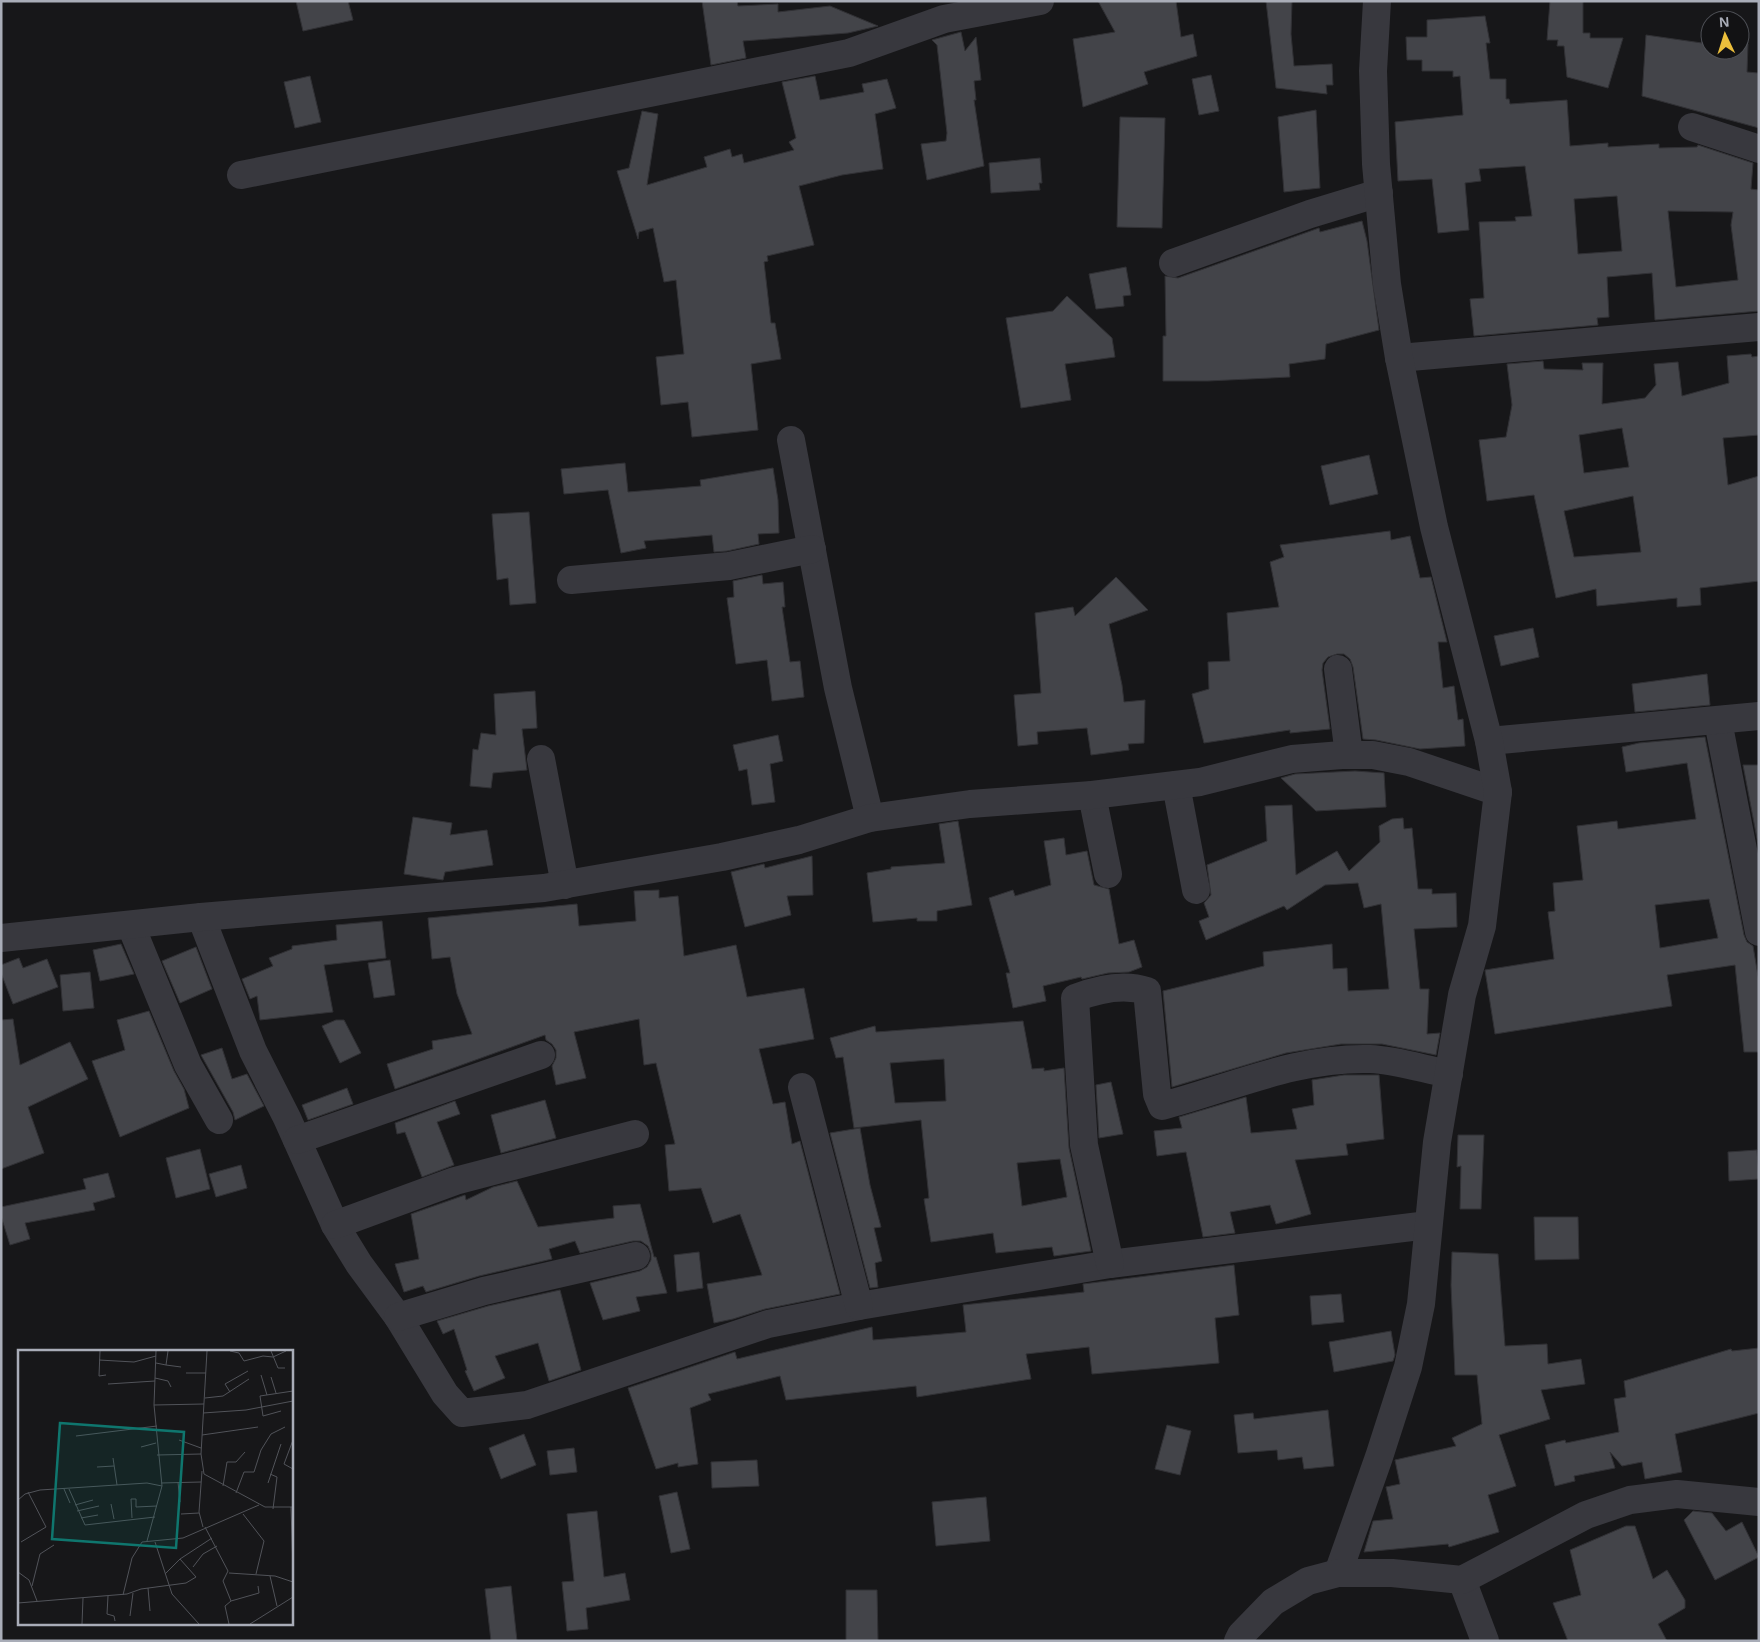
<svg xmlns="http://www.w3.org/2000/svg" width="1760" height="1642" font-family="Helvetica,sans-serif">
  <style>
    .building { fill: #434449; stroke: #313135; fill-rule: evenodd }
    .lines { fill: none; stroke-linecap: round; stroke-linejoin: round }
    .minor { stroke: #38383e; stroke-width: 28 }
    .inset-road { fill: none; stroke: #515359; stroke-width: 1 }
    .view { fill: #0f766e; fill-opacity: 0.15; stroke: #0f766e; stroke-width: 2.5 }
    .inset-edge { fill: none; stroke: #a9adb8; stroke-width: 2.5 }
  </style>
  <rect width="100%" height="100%" fill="#171719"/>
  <g class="building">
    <polygon points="296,1 348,1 353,20 303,31"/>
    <polygon points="702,1 737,1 738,6 778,4 778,12 830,6 878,26 848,33 743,41 746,58 711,65"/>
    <polygon points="1098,1 1176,1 1181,37 1193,34 1197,56 1144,72 1148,84 1083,107 1073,39 1115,32"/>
    <polygon points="1266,1 1292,1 1291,34 1294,66 1332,64 1333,85 1326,85 1327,94 1276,88"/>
    <polygon points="1550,1 1583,1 1583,33 1590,33 1590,38 1623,38 1608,88 1567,77 1564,46 1557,46 1558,40 1547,40"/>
    <path d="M1485,16L1490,43H1486L1490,79H1506V99H1509L1510,104L1567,100L1570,146L1608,143V147L1659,144V148L1697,147L1698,145L1753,163L1751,189L1759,190V311L1655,320L1652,273L1607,277L1609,317L1597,318L1598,325L1474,336L1470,299L1484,298L1479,222L1516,221L1515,217L1532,216L1525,166L1479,169L1481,181L1465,183L1469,230L1438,233L1432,179L1398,181L1395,122L1463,115L1460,76L1453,77V71H1422V60H1407L1406,37H1427V20ZM1617,196L1622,251L1578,254L1574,199ZM1668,211L1733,212L1731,225L1738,280L1676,287Z"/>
    <polygon points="1731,18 1731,20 1710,20 1710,50 1740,50 1740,44 1748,44 1747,72 1758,73 1759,128 1642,96 1646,35 1702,43 1702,33 1707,33 1707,19"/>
    <polygon points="961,32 965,51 976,37 981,80 974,81 976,100 974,100 984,166 927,180 921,144 946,141 947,133 937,45 932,40"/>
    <polygon points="1211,75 1219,111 1199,115 1192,79"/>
    <polygon points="310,76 321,122 295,128 284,82"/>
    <polygon points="815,76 820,100 864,92 862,84 887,79 896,108 875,114 883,169 842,175 799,186 814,245 767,256 768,261 764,262 771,323 775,323 781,359 751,364 758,430 692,437 688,402 661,405 656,357 684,354 676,280 664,282 653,228 639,232 638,239 617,171 629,168 642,111 658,114 647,185 707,167 704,157 730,149 732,157 742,154 744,163 794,150 789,142 796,138 782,82"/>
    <polygon points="1316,110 1320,188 1284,192 1278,117"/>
    <polygon points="1120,117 1165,118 1162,228 1117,227"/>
    <polygon points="1040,158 1042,183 1039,183 1040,190 991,193 989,163"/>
    <polygon points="1362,221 1367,241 1379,330 1326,344 1325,359 1289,364 1290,377 1208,381 1163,381 1163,336 1166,336 1165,276 1178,278 1319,228 1320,232"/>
    <polygon points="1126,267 1131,295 1123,296 1124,306 1096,309 1089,274"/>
    <polygon points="1067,296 1112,338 1115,357 1065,364 1071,400 1021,408 1006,318 1053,311"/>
    <path d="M1751,354L1752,357L1759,356V435L1723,438L1728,485L1759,476V581L1700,588L1701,605L1677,607V598L1597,606L1596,589L1556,598L1534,495L1487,501L1479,440L1506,437L1512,405L1507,364L1543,361L1544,369L1583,370L1582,363H1603L1602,404L1645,398L1656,385L1654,364L1678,362L1682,396L1729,383L1727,356ZM1622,428L1629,467L1584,473L1579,435ZM1633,496L1641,552L1574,557L1564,511Z"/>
    <polygon points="1369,455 1378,494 1330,505 1321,466"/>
    <polygon points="625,463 628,492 701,486 700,480 773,468 778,500 779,533 758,534 759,544 727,551 714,552 712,535 644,541 646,548 621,553 608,490 564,494 561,469"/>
    <polygon points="529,512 536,603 510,605 508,578 497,580 492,514"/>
    <polygon points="1390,531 1391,540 1410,536 1420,578 1431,577 1447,642 1438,642 1443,688 1454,686 1458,720 1463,719 1465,746 1420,749 1376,740 1363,739 1353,667 1350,659 1344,654 1337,654 1328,657 1323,663 1322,670 1330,729 1290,733 1290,730 1204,743 1192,694 1209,689 1208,662 1230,661 1227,613 1279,607 1270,562 1284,557 1280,545"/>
    <polygon points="762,575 763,584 783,582 785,607 782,607 790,662 800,661 804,697 772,701 767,660 736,664 727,598 734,597 733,581"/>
    <polygon points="1116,577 1148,610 1109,624 1122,685 1124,702 1145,700 1144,743 1128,744 1129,750 1091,755 1087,728 1037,732 1038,744 1018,746 1014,695 1041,693 1035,613 1073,607 1075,616"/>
    <polygon points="1533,628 1539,657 1501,666 1494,636"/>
    <polygon points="1707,674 1710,705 1635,712 1632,684"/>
    <polygon points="535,691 537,728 522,729 527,770 493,773 491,788 470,786 473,749 478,750 481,733 496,735 494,694"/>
    <polygon points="778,735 783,761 770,764 775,802 752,805 747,769 739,771 733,745"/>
    <path d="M1705,737L1744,935L1747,942L1753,946L1759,982V1052H1744L1735,965L1667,975L1672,1006L1495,1034L1485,970L1554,959L1548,912L1555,911L1553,883L1583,880L1577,826L1617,821L1618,829L1696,819L1687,763L1626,772L1622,747L1639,743ZM1709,899L1718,938L1660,948L1655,905Z"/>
    <polygon points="1743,765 1759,765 1759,849"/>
    <polygon points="1355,771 1384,773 1386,807 1316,811 1281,778 1295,774"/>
    <polygon points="1292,805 1296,875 1337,851 1349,871 1380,842 1379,826 1392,819 1403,818 1404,829 1412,828 1418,889 1432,889 1432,894 1456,893 1457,927 1414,929 1420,989 1429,989 1427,1034 1440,1033 1436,1055 1382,1044 1341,1044 1286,1053 1172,1087 1163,991 1264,966 1263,952 1332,944 1333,969 1347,968 1348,991 1389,989 1381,904 1364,908 1358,883 1325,885 1287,910 1284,906 1206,940 1199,921 1209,917 1204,903 1211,895 1207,865 1267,841 1265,806"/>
    <polygon points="413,817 452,823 450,835 487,830 493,865 445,872 443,880 404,874"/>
    <polygon points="958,821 972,905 937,911 937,921 917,921 917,918 873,922 867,873 891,869 891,867 945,863 939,824"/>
    <polygon points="1064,838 1066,855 1087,851 1094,885 1109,889 1119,944 1134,940 1142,967 1129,972 1108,973 1082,979 1081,977 1043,986 1046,1001 1013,1008 1006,973 1010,973 989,898 1013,890 1015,896 1051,885 1044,841"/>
    <polygon points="812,856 813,895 787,896 791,915 745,927 731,872 764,864 765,868"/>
    <polygon points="659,890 659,898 678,896 684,956 736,945 747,997 804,988 814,1039 759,1049 773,1104 785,1102 792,1144 800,1141 840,1294 765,1309 733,1319 714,1323 707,1284 762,1275 740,1214 713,1223 701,1188 669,1191 665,1145 675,1144 656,1063 644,1065 639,1019 574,1032 586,1078 556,1085 552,1066 556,1058 556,1050 552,1044 546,1040 545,1035 395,1089 387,1064 433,1049 432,1041 472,1034 457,994 450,957 432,959 428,918 577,904 579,926 636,921 634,891"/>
    <polygon points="382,921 386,958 324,965 333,1012 260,1020 257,996 250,999 242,979 273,966 269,958 292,949 292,946 337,940 336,925"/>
    <polygon points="121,944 134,974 100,981 93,950"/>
    <polygon points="196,947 212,989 180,1003 162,961"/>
    <polygon points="19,958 23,968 47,959 58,987 13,1004 1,973 1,965"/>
    <polygon points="390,960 395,995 374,998 368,963"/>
    <polygon points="90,972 94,1008 63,1011 60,975"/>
    <polygon points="149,1011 174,1071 184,1089 189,1108 120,1137 92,1061 125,1050 117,1020"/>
    <polygon points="13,1019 20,1065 70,1042 88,1079 28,1107 44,1153 1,1169 1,1020"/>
    <polygon points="336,1020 344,1020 361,1053 340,1063 322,1026"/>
    <path d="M1023,1021L1032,1069L1044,1068V1071L1064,1068L1069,1148L1091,1251L1054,1256L1052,1247L996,1253L993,1233L931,1242L924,1199L929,1198L921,1120L854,1128L843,1057L836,1058L830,1038L875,1026L876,1032ZM944,1059L946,1101L895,1103L890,1063ZM1060,1159L1067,1197L1022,1206L1017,1163Z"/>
    <polygon points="222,1048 232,1079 247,1074 264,1106 235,1120 233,1112 201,1055"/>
    <polygon points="1344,1075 1379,1075 1384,1139 1346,1144 1348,1155 1295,1160 1311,1214 1276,1224 1270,1205 1230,1212 1235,1233 1203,1237 1186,1152 1157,1156 1154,1131 1182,1128 1179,1117 1246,1097 1251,1133 1297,1129 1292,1109 1314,1105 1312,1080"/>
    <polygon points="1111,1082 1123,1134 1099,1138 1096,1085"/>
    <polygon points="347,1088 353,1104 308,1120 302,1105"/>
    <polygon points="545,1100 556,1138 501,1153 491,1115"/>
    <polygon points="455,1101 460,1114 437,1122 454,1165 422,1177 405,1132 397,1134 395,1123"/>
    <polygon points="860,1128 870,1185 881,1227 874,1228 882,1261 875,1263 878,1287 870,1288 830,1133"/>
    <polygon points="1458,1135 1484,1135 1481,1209 1460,1209 1461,1166 1457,1167"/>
    <polygon points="200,1149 210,1189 176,1198 166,1158"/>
    <polygon points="1757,1150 1759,1179 1729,1181 1728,1152"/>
    <polygon points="241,1165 247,1188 216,1197 209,1174"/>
    <polygon points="108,1173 115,1197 93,1203 95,1210 25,1223 30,1239 10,1245 1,1216 1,1207 86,1189 83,1179"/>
    <polygon points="517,1181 538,1227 614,1218 613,1206 640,1204 654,1257 656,1257 667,1293 636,1297 640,1311 603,1320 590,1283 640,1271 647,1267 651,1260 651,1253 648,1246 641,1241 633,1241 580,1253 575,1241 549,1249 552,1259 479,1276 426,1292 423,1286 404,1292 395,1264 419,1259 411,1214 465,1195 466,1200 493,1187"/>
    <polygon points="1534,1217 1578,1217 1579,1259 1535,1260"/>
    <polygon points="699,1252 703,1288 677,1292 674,1255"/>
    <polygon points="1452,1252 1498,1254 1505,1346 1547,1344 1548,1364 1581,1359 1585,1384 1541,1390 1550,1419 1499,1435 1516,1486 1488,1495 1499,1532 1449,1547 1448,1544 1364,1552 1373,1521 1393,1519 1386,1487 1400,1484 1395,1460 1456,1446 1452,1438 1482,1424 1477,1375 1455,1375 1451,1285"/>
    <polygon points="1234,1265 1239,1315 1215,1318 1219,1363 1092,1374 1089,1347 1026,1354 1031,1379 917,1397 916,1386 786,1400 780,1376 708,1394 711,1400 690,1408 698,1464 678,1467 678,1463 656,1469 628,1388 735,1352 737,1359 872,1327 873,1340 966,1332 963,1305 1084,1292 1083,1284"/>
    <polygon points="560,1290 581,1370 549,1381 538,1343 495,1356 505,1378 474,1391 465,1371 467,1370 454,1329 443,1334 437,1321 488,1306"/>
    <polygon points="1341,1294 1344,1322 1312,1325 1310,1296"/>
    <polygon points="1391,1331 1395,1355 1393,1361 1334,1372 1329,1342"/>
    <polygon points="1759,1348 1759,1413 1675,1434 1682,1472 1645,1479 1642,1462 1622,1466 1610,1452 1615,1468 1574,1476 1575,1481 1555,1486 1545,1445 1565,1440 1566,1443 1619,1432 1614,1399 1626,1397 1624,1381 1731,1349 1732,1351"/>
    <polygon points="1328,1410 1334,1466 1304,1469 1302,1457 1278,1460 1277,1450 1238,1453 1234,1415 1253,1413 1254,1419"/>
    <polygon points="1167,1425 1191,1431 1180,1475 1155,1469"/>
    <polygon points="524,1434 536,1465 501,1479 489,1448"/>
    <polygon points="574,1448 577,1472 550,1475 547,1451"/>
    <polygon points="757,1460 759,1486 712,1488 711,1462"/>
    <polygon points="677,1492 690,1549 671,1553 659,1496"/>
    <polygon points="986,1497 990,1541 936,1546 932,1502"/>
    <polygon points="597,1511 604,1577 625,1573 630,1600 586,1608 588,1629 567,1631 562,1582 574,1581 567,1514"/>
    <polygon points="1693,1511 1712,1513 1726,1531 1742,1522 1759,1557 1715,1580 1684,1520"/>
    <polygon points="1626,1526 1635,1526 1653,1579 1667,1570 1685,1600 1685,1608 1658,1624 1667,1641 1568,1641 1553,1603 1581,1595 1570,1550"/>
    <polygon points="511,1586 517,1641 491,1641 485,1589"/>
    <polygon points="846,1590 877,1590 878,1641 846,1641"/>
  </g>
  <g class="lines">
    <g class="minor">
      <polyline points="1692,127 1759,149"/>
      <polyline points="241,175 849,53 944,19 1040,1"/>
      <polyline points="1173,263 1310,214 1379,193"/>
      <polyline points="1399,358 1759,327"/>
      <polyline points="791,440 838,688 870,818"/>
      <polyline points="571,580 729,566 812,549"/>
      <polyline points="1338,669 1349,755"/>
      <polyline points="1718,721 1759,932"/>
      <polyline points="1489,741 1759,716"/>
      <polyline points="541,759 565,885"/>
      <polyline points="1176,785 1196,890"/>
      <polyline points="1092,795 1108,874"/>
      <polyline points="201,917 253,1051 287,1118 335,1225 359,1264 398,1317 445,1394 462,1413 527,1405 768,1324 859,1306 1110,1264 1428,1225"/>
      <polyline points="131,926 188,1065 219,1120"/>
      <polyline points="1,938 201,917 544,888 722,857 799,840 870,818 970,804 1092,795 1200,782 1292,759 1342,755 1373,755 1409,762 1498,792"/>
      <polyline points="802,1087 859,1306"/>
      <polyline points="297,1140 541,1055"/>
      <polyline points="335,1225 455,1181 635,1134"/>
      <path d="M1110,1264L1084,1145L1075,998C1098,989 1123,983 1147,991L1157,1094L1162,1106C1231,1088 1296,1057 1370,1059C1396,1060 1423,1069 1449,1074"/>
      <polyline points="398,1317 484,1291 636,1256"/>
      <polyline points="1338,1573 1379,1457 1408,1367 1421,1304 1437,1142 1462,995 1482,926 1498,792 1489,741 1434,527 1399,358 1387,284 1376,164 1373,71 1377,1"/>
      <polyline points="1462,1580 1485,1641"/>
      <polyline points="1238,1641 1241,1635 1273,1602 1308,1581 1338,1573 1392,1573 1462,1580 1586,1515 1630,1500 1677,1494 1759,1502"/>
    </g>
  </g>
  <g transform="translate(18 1350)">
    <rect width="275" height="275" fill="#171719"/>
    <path class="inset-road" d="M82,1L81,26L88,25M189,1L183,104L186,124L247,157H275M212,1L221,3L226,11L245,6L255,7L268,1M253,1L260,18H267M81,10L116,12L138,6M138,13L148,15L150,1M148,15L163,17M168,23H188M243,25L249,45M253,27L258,43M137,28L150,31L153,37M90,34L137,31M212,42L207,34L230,21M187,48L205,46L231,29M136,55L186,54M263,61L245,66L242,46L275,41M185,63L228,60L275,51M184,85L240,77M58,86L139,76M161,90L183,98M275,90L266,114L275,119M123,97L138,93M139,105L183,104M95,108L99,135M79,117L96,116M184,121L181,162L185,177M252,124L259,127L255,159M160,132L162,152M143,133L183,132M250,133L263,94M205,136L209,112H218L227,102M46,139L52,153M51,139L67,175L137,167M218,143L226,122H236L243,100L253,84L267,77M0,150L7,144L22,140L129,133L144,136M93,154L96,169M57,155L75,150M273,157L275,220M59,161L81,156M163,164L181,163M225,164L246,191L238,224M63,168L80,165M114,168L113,149H118V157L139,156M187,177L210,221L205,231L213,251L207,256L211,274M129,191L144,136L136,55L138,1M3,192L28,177L10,142M137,192L154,244L181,274M175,217L185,204L199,196M0,222L11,230L19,251M211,223L257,226L275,232M147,224L162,209M252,226L259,256M14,236L22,204L36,195M130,238L132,261M105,245L114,208L124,192L165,188L241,155M90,246L89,264L96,266L97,271M213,251L241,243L240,236M0,253L109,244L123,239L168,233L178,227L162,209L194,188M112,266L115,243M64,274L65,248M232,274L275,247"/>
    <path class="view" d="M42,73L166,82L158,198L34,189Z"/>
    <rect width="275" height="275" class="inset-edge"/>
  </g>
  <rect width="1760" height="1642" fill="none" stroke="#a9adb8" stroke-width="5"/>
  <g transform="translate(1725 35) rotate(356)"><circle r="24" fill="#121214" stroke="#4e5056"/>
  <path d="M0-4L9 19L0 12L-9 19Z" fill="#ecbf3c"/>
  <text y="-8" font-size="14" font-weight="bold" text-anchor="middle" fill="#a9adb8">N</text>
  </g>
</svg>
